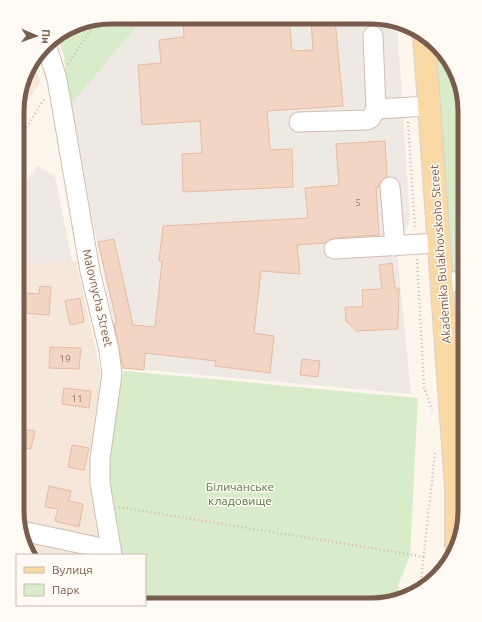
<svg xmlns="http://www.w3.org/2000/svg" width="482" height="622" font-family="Ubuntu,sans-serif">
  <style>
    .residential { fill: #f5e8da }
    .industrial { fill: #efe9e4 }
    .green { fill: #d8ecc9 }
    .building { fill: #f3d5c3; stroke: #e6bba3 }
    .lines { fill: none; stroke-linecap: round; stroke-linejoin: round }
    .minor-casing { stroke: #d1beb0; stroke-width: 21 }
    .major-casing { stroke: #dad1cd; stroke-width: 24 }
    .path { stroke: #d9b8a5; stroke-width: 2.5; stroke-dasharray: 1 3; stroke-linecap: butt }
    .minor { stroke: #fff; stroke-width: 19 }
    .major { stroke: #fbd9a5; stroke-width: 22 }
    .labels { text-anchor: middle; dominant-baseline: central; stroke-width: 3; stroke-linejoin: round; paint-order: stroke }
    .number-label { font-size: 10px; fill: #987a6a }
    .street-label { font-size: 12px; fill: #7a5c4d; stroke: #fffaf3 }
    .park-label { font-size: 12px; fill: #537a41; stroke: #fffaf3 }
    .rim { fill: none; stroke: #7a5c4d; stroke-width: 5 }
  </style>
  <rect width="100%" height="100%" fill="#fdf6ec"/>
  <g class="residential">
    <polygon points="34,58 40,82 18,117 18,98 29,64"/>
    <polygon points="76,261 101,374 96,417 107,555 29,555 17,511 18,264"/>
  </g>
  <g class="industrial">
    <polygon points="384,18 397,23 410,220 397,251 411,394 123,368 69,107 141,21"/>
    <polygon points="38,165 55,177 72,261 18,264 18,192"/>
  </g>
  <g class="green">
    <polygon points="141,21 69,107 64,56 57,36 80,22"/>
    <polygon points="434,44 455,69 465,111 465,449"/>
    <path d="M124,371L418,398L410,556L399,583L397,599L371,605L145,604V555H121C117,533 110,508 109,486C108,447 115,408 124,371Z"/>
  </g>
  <g class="building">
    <polygon points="289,19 292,51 313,50 311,19 335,19 343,106 267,111 270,150 292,149 293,187 183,192 182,154 202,153 200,121 142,125 138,65 161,63 159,40 184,37 183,21"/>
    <polygon points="385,141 387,177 380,182 379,187 376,187 379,235 333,238 325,243 297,245 300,274 261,271 254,333 274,336 270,373 215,366 216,361 145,353 144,370 123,368 114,323 117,323 98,242 114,239 133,325 155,327 162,261 159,261 163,226 308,218 305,188 339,185 336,144"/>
    <polygon points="392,263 395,288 399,288 398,329 356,331 346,321 345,307 363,307 362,290 382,289 379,265"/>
    <polygon points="40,286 51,287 49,315 20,313 22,293 39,294"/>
    <polygon points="80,298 84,322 70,325 65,301"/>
    <polygon points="50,347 81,348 79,369 49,368"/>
    <polygon points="302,359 320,361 318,377 300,375"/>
    <polygon points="64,388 91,391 89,408 62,404"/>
    <polygon points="17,428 35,431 31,449 17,447"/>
    <polygon points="72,445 89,448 84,470 68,467"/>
    <polygon points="49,486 71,491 69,501 83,504 79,527 55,521 58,509 45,507"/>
  </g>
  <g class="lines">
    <defs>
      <g id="minor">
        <polyline points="373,36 376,109 429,106"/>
        <polyline points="46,44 57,79 90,271 109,350 112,374 100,459 100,483 112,555"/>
        <polyline points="299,122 367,120 371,118 376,109"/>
        <polyline points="390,187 395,246"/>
        <polyline points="334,249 439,243"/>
        <polyline points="441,283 465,281"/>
        <polyline points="22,531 97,547 111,548"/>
      </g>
      <polyline id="major" points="424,34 456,488 456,545"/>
    </defs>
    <use href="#minor" class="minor-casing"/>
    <use href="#major" class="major-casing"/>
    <g class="path">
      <polyline points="68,64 96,22"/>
      <polyline points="408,122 415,230"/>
      <polyline points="18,141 44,99"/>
      <polyline points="417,259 424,387 432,410"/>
      <polyline points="119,507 425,557"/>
      <polyline points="420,589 435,453"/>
    </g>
    <use href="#minor" class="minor"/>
    <use href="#major" class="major"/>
  </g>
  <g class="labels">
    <g class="number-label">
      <text x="358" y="202">5</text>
      <text x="65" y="358">19</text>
      <text x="77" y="398">11</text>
    </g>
    <g class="street-label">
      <text transform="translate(440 254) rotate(-94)">Akademika Bulakhovskoho Street</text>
      <text transform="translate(98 298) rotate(77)">Malovnycha Street</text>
    </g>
    <g class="park-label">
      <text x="240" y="486">Біличанське<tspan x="240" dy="14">кладовище</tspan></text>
    </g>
  </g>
  <path d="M0 0H482V622H0ZM111 24H371A87 87 0 0 1 458 111V511A87 87 0 0 1 371 598H111A87 87 0 0 1 24 511V111A87 87 0 0 1 111 24Z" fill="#fffaf3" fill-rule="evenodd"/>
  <path class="rim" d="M111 24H371A87 87 0 0 1 458 111V511A87 87 0 0 1 371 598H111A87 87 0 0 1 24 511V111A87 87 0 0 1 111 24Z"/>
  <rect x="16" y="554" width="130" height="52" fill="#fffaf3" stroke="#cabbb1"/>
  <rect x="24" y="567" width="20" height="6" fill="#fbd9a5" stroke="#cabbb1"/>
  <text x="52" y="574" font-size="12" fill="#7a5c4d">Вулиця</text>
  <rect x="24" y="584" width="20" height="12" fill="#d8ecc9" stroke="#cabbb1"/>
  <text x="52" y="594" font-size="12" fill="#7a5c4d">Парк</text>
  <g transform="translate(36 36) rotate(92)" stroke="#fffaf3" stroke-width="3" paint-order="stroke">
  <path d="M0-3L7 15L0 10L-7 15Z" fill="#7a5c4d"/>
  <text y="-6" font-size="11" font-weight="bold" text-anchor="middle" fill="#7a5c4d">Пн</text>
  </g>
</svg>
